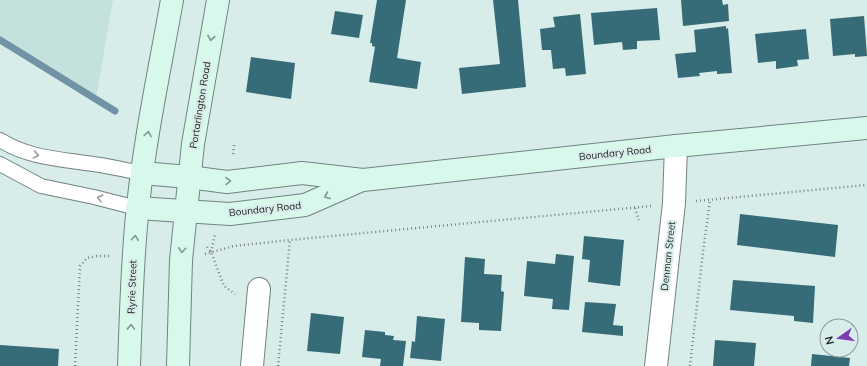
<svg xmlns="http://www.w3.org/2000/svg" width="867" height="366" font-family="Mulish,sans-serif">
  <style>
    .built { fill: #c4e1de }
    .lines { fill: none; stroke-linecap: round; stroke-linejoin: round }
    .stream { stroke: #7292a6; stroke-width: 7 }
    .building { fill: #356c77 }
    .service-casing { stroke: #708381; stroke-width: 16 }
    .minor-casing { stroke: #708381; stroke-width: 24 }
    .secondary-casing { stroke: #708381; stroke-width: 24 }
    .path { stroke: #778583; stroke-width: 2.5; stroke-dasharray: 1 3; stroke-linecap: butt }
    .service { stroke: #fff; stroke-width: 14 }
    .minor { stroke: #fff; stroke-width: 22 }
    .secondary { stroke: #d9f8ec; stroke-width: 22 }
    .oneway { stroke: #839790 }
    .oneway2 { stroke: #989b9b }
    .labels { text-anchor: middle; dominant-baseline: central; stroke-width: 4; stroke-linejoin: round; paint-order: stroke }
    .street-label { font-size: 10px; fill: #192120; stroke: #d8ecea }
  </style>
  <rect width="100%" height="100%" fill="#d8ecea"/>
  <polygon class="built" points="0,0 113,0 96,99 0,40"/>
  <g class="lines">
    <polyline class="stream" points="0,40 115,111"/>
  </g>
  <g class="building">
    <polygon points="377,0 406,0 397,58 421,62 417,89 369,82 375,47 372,46 372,43 370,43"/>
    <polygon points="493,0 518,0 526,87 462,94 459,68 500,64"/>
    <polygon points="681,0 722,0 723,5 728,4 729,21 683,26"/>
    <polygon points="657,8 660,40 637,41 637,49 623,50 622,42 594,45 591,13"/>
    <polygon points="335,11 363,15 359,38 331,34"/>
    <polygon points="580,14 586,74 566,76 565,68 553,69 551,50 542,50 540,29 555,27 553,17"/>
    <polygon points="864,16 867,56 855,57 855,54 833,56 830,19"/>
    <polygon points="726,26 726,29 728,28 732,73 717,74 717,71 699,73 700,76 678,78 675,54 696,52 694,30"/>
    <polygon points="806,29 809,59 797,60 798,66 776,69 776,61 758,63 755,34"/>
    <polygon points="251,57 295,63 291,99 246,92"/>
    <polygon points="740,214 838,225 835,257 737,245"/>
    <polygon points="584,236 624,240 620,286 588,282 590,260 582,259"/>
    <polygon points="556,254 574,256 569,310 552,309 553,299 524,296 527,261 555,264"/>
    <polygon points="465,257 485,259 484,274 502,275 501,291 504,292 501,331 479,330 479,323 461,322"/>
    <polygon points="733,280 815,286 813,323 794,321 794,316 730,310"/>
    <polygon points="585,302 616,304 613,325 623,326 623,336 582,332"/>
    <polygon points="311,313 344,317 340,354 307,351"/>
    <polygon points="417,316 445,319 441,361 410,358 412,341 415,342"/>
    <polygon points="365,330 385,332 385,335 394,336 393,340 406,341 403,366 380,366 381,359 362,357"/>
    <polygon points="715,340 756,343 754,366 713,366"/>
    <polygon points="0,345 59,349 58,366 0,366"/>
    <polygon points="812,354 850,358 849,366 811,366"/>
  </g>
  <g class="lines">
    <defs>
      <g id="service">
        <path d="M0,140C28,158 61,159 93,164C109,166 125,170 142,173"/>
        <polyline points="0,164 41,186 94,197 137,208"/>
      </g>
      <g id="minor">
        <polyline points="252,366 259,289"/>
        <polyline points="656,366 674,203 676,146"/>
      </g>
      <g id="secondary">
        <polyline points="142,173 189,177 227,182 302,173 363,180 676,146 867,128"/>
        <polyline points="137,208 230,214 305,205 362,180"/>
        <path d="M129,366C131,313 132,259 138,206C145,137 160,68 172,0"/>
        <polyline points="178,366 181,260 193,144 218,0"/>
      </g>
    </defs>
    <use href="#service" class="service-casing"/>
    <use href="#minor" class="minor-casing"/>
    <use href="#secondary" class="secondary-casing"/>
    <g class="path">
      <polyline points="233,154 234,145"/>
      <polyline points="696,201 867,185"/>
      <polyline points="635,208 639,220"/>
      <polyline points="207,247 211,252 224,286 235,294"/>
      <polyline points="211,252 215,235"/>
      <polyline points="205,254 234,246 290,240 651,206"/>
      <polyline points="75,366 80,266 87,258 97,256 112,256"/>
      <polyline points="278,366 290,240"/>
      <polyline points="690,366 703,252 710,200"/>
    </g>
    <use href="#service" class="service"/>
    <use href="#minor" class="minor"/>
    <use href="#secondary" class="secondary"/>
  </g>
  <defs><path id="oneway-chevron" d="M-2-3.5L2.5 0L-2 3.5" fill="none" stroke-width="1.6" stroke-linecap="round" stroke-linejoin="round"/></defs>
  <g class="oneway">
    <use href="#oneway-chevron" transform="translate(211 38) rotate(100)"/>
    <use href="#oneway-chevron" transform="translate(148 134) rotate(-80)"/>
    <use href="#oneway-chevron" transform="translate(228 181) rotate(-1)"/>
    <use href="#oneway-chevron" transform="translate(327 196) rotate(157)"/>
    <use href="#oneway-chevron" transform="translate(135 238) rotate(-85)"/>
    <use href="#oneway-chevron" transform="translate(182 250) rotate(95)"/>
    <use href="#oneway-chevron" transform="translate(131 327) rotate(-88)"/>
  </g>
  <g class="oneway2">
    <use href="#oneway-chevron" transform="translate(36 155) rotate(13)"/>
    <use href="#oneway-chevron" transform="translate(100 198) rotate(-166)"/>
  </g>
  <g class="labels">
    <g class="street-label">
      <text transform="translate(200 105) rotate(-81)">Portarlington Road</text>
      <text transform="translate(615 153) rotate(-6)">Boundary Road</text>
      <text transform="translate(265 209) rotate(-6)">Boundary Road</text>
      <text transform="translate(668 256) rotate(-84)">Denman Street</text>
      <text transform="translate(132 287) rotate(-88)">Ryrie Street</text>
    </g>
  </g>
  <g transform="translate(839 338) rotate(256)"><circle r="19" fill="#d8ecea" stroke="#8c9b99"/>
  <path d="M0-3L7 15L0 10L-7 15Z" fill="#7e3eb3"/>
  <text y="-6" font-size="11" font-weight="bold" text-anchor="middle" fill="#192120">N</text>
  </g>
</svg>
